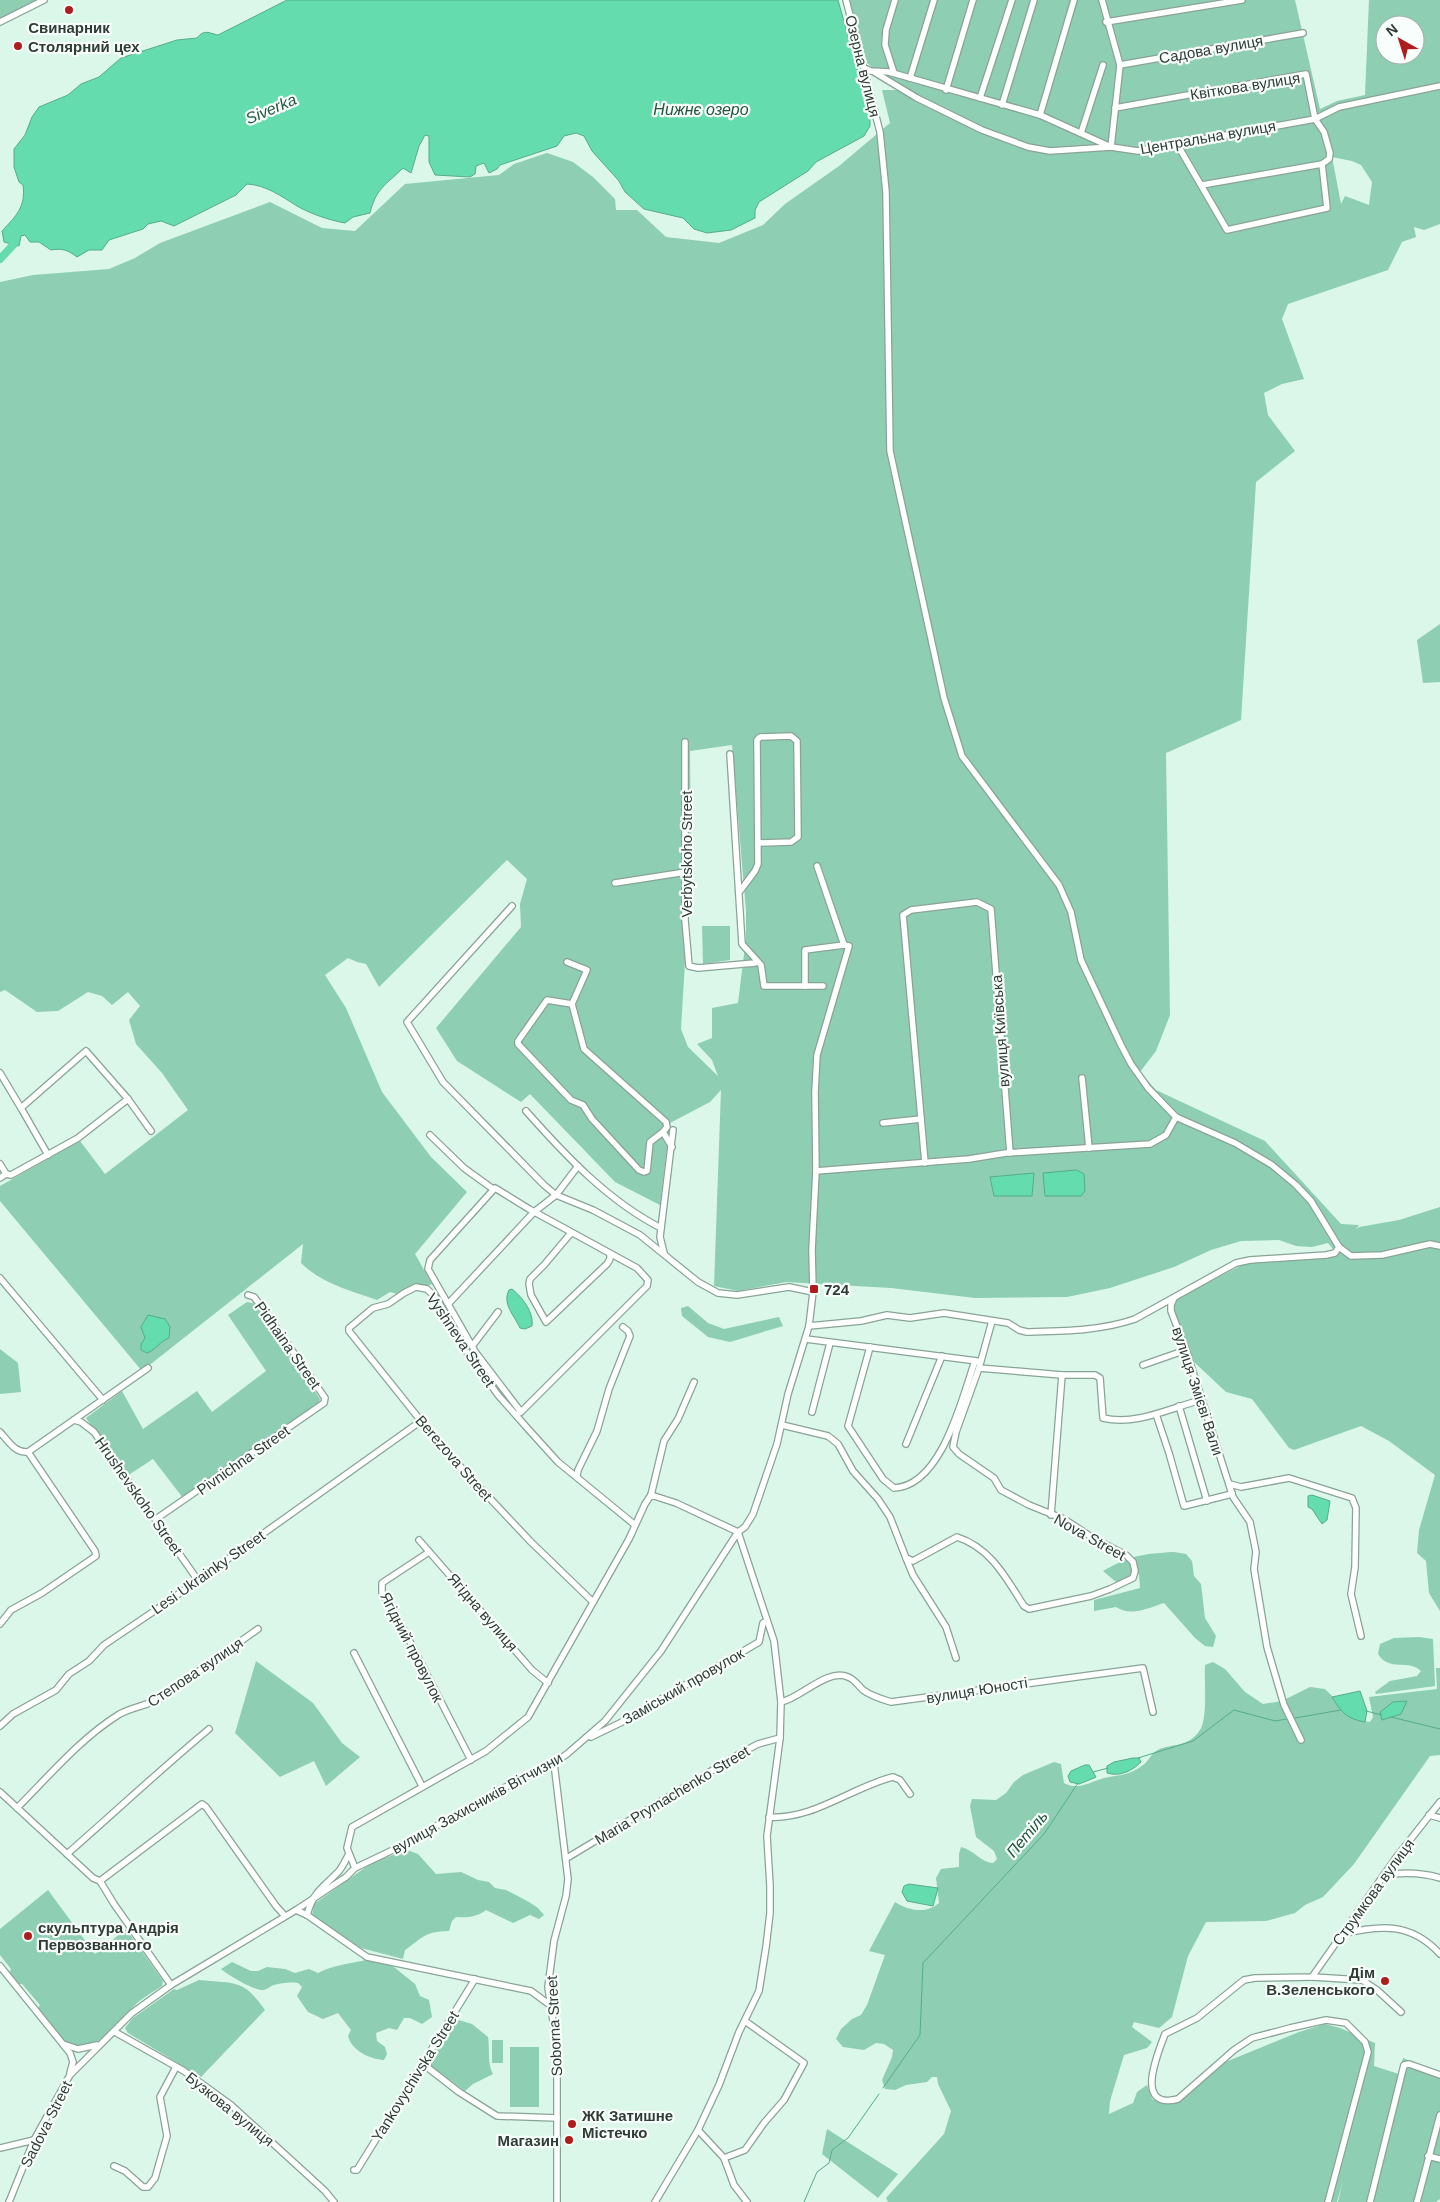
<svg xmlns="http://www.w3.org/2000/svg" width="1440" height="2202" font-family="Arial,sans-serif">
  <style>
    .green { fill: #8eceb2; fill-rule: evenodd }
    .water { fill: #65dcae; stroke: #55ac8a }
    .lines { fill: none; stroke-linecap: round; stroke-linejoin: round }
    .stream { stroke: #55ac8a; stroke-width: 1 }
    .river { stroke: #65dcae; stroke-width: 8 }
    .minor-casing { stroke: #89a397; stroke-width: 8 }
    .minor { stroke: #fff; stroke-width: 5.5 }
    .poi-dot { fill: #ae1d1c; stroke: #f8fefb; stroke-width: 2 }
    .labels { text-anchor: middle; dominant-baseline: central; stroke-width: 4.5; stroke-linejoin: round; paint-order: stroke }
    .poi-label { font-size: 15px; font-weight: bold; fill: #313c37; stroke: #f8fefb; text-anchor: start }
    .street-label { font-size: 15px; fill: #313c37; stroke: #f8fefb }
    .water-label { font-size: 16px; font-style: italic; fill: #255643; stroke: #f8fefb }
  </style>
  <rect width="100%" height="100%" fill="#daf7e9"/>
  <g class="green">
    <polygon points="0,0 41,0 0,21"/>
    <path d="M849,0H1295L1320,109L1337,101L1365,95L1369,0H1440V224L1424,230L1414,227L1416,237L1402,242L1388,270L1288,304L1282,319L1304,379L1282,384L1264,393L1268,415L1295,451L1256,482L1241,720L1166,753L1170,1015L1156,1051L1140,1072L1156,1090L1265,1141L1341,1224L1359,1225L1356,1229L1359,1227L1399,1220L1440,1207V1611L1429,1593L1426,1561L1417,1553L1419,1530L1435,1475L1389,1441L1361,1426L1294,1450L1289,1448L1252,1399L1226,1392L1192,1360L1173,1308L1174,1300L1246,1263L1320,1258L1338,1255L1328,1243L1312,1247L1296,1246L1279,1240L1241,1241L1211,1250L1174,1267L1110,1288L1067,1297L975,1298L891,1288L786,1282L738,1291L714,1286L721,1090L710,1102L670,1123L660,1205L615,1182L530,1094L521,1102L457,1061L436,1028L521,927L520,904L527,879L507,860L379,987L366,964L357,962L348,958L325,975L346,1008L382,1092L431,1157L467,1192L415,1254L432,1284L405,1296L390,1292L377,1300C351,1291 321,1283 301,1263L303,1244L142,1371L0,1201V1186L80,1141L105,1174L188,1110L162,1073L136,1044L129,1020L140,1006L128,992L112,1005L102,996L88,992L58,1011L37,1012L5,990L0,992V282L33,275L109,269L135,258L160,243L270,202L322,228L355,231L405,184L499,175L514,164L547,153L573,162L593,177L615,199L616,210H637L666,237L719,243L763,225L785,204L839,166L890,123L882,90H900L867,63ZM1385,25H1415V55H1385ZM1332,157L1352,161L1361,165L1372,182L1369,205L1345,196L1341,204ZM732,745L746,911V938L738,1003L712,1008V1038L697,1044L712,1060L718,1076L688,1047L681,1029L691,861L690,751Z"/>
    <polygon points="1440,624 1440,682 1423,683 1417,640"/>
    <polygon points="702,926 730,926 730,960 703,964"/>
    <polygon points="247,1302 256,1304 320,1399 319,1404 183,1498 153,1459 127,1476 86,1418 122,1391 143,1429 197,1391 212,1412 266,1371 228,1315"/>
    <polygon points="688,1306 708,1323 724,1329 779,1317 783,1326 730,1342 708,1337 682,1316 681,1308"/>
    <polygon points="0,1349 18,1363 21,1392 0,1394"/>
    <path d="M1174,1552L1186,1554L1192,1561L1194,1576L1201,1584L1205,1618L1216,1636L1213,1647L1205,1646L1195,1638L1164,1603C1148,1608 1131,1617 1116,1607L1094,1611V1600L1140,1588L1139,1574L1116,1582L1103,1571C1131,1555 1142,1554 1174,1552Z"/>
    <path d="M1419,1637L1433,1639L1435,1686L1376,1694L1375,1692L1390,1681L1417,1676L1421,1671C1409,1659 1389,1672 1378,1654L1380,1644L1394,1638Z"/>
    <polygon points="256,1661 313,1703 342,1743 360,1757 326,1786 314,1761 280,1777 235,1733"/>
    <path d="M1213,1662L1225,1669L1245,1692L1263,1704L1282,1701L1310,1687L1325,1689L1356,1720L1370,1722L1373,1717L1369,1697L1437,1689L1436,1668H1440V1755L1430,1756L1354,1864L1323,1897L1305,1905L1295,1913L1266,1921L1206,1922L1188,1956L1172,2017L1159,2028L1134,2022L1132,2027L1152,2042L1147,2048L1124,2055L1110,2101L1109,2114L1133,2103L1137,2092L1147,2085L1152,2099L1161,2103L1177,2101L1223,2063L1299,2032L1325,2024L1340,2028L1375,2043L1374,2066L1399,2074L1403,2058L1440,2073V2199L1436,2202H1338L1343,2181L1337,2202H888L886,2198L944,2134L951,2111L938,2084L937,2077H932L927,2082L906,2085L895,2090L885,2089L882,2080L892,2057L893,2050L884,2044L876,2043L864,2050L843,2047L836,2039L841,2029L852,2019L861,2015L867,2005L885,1955L869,1951L895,1902C909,1911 926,1914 939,1903L936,1878L941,1869L959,1867V1854L961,1847C974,1850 980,1862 993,1863L997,1859L994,1851L976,1837L970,1806L972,1799L996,1800L1006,1793L1014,1782L1023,1775L1054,1762L1061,1764L1064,1783C1079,1791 1089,1782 1104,1778C1119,1775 1131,1775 1143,1765C1148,1762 1151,1754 1156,1751C1168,1743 1188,1749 1200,1730C1208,1717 1204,1681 1205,1665Z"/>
    <path d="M407,1850L418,1854L436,1874L461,1872L478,1880L489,1882L495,1888L506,1890L529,1902L538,1908L544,1915L539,1919L530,1915L513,1923L486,1910C477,1917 467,1918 456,1917L452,1921L449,1931C423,1932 424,1937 405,1950L403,1959L361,1948L312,1916L314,1904L373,1862Z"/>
    <path d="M48,1890L95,1954L126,1929L163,1981L162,1986C153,1992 142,1998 134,2006C118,2021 96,2057 69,2043C56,2037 47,2019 38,2008L40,2005L22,1984H18L9,1973L11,1969L0,1955V1929Z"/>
    <path d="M369,1959L394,1967L415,1984L420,1996L429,2000L432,2017L422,2024L410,2018H404L397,2030L389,2028L376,2033L377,2041L385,2047L387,2054L384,2060C370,2059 352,2051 348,2036L351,2030L338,2013L323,2019L308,2012L297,1996L302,1987L298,1983C290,1982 281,1983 274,1985C270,1986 267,1990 263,1990C255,1991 228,1975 221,1969L232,1962L251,1971H258L267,1967L285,1969L295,1973L309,1969L318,1973C335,1964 352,1964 369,1959Z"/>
    <path d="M199,1980C235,1984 243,1978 265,2010L201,2077L128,2033L125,2028L133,2018L174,1989L177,1990Z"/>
    <path d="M455,2019L472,2024L488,2037C490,2049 487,2064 493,2074L473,2084L465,2091L427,2063Z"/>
    <rect x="492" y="2040" width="11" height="23"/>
    <rect x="510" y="2047" width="29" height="60"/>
    <polygon points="827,2129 898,2174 878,2198 822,2154"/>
  </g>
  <g class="water">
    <path d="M287,0H838L870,115V126L864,136L816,162L808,171L759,202L755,210V218L731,230L707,233L694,229L683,218L644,209L625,192L619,181L592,151L584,136L576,133L564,136L557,146L500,165L497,169L489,173L484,163L476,166L475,174L470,177L435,175L429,162V136L425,135L419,146L411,173L403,168C386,185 376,188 370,213L353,217L345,223C329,220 311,214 297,206C281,196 266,185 247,184L236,195L174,226L161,221L148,224L143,229L109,240L102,250H89L77,257C68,250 62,248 51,250L39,242H30L25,235L21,236L19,246L4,242L2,231C16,216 26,207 23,185L19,182L14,167V149L25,135L32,117L39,107L68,95L81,84L99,77L121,58L177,40L197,38C204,29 209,33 218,35Z"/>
    <polygon points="1077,1170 1084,1174 1085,1191 1081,1196 1045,1196 1043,1173"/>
    <polygon points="1034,1173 1032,1196 994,1196 990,1177"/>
    <path d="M512,1289C522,1297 534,1312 532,1326L525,1329L520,1328C514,1315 502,1304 509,1290Z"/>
    <path d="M148,1315L165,1319L170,1327L169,1338C160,1341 156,1350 147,1353L141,1350V1344L145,1338L141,1327Z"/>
    <polygon points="1312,1495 1330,1501 1327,1520 1322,1524 1312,1509 1308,1507 1308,1496"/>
    <path d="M1360,1691L1367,1711L1365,1722C1347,1719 1341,1712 1332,1697Z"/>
    <polygon points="1407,1701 1401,1714 1382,1720 1380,1712 1393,1702"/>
    <path d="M1133,1758H1139L1141,1762C1132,1771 1120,1777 1107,1773V1766L1114,1762Z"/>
    <polygon points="1085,1765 1089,1765 1096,1777 1094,1778 1079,1784 1070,1782 1068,1776 1071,1771"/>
    <polygon points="909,1884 938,1888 933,1906 907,1901 902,1892 904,1886"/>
  </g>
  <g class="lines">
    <g class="stream">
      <polyline points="1366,1711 1382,1715"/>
      <polyline points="1391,1717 1440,1729"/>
      <polyline points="1295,1718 1341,1710"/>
      <polyline points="1138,1758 1193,1741 1234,1710 1275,1721 1287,1719"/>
      <polyline points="1093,1772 1108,1768"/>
      <polyline points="883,2088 920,2035 923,1963 1044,1834 1078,1783"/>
      <polyline points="804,2202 817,2172 829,2163 832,2150 848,2138 879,2094"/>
    </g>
    <polyline class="river" points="0,259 14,244 15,235"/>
    <defs>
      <g id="minor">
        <polyline points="846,0 880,132 886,192 890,451 944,698 962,756 1059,885 1071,912 1081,960 1121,1045 1131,1064 1148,1088 1176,1117 1235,1143 1272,1165 1296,1185 1311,1201 1339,1247 1351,1256 1382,1255 1430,1244 1440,1246"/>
        <polyline points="1102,0 1120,65 1111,147"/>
        <polyline points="0,22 44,0"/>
        <polyline points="1106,22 1242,0"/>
        <polyline points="1120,65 1303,33"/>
        <polyline points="864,68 871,71 889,72 1040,115 1111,147 1138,151 1315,119 1339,107 1440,86"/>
        <polyline points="874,72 917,98 982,130 1028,147 1050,151 1111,147"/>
        <polyline points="894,73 885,45 886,30 895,0"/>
        <polyline points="910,78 934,0"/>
        <polyline points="946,90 973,0"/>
        <polyline points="980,98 1012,0"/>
        <polyline points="1002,105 1034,0"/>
        <polyline points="1115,108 1306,74 1315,119 1324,132 1330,153 1329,159 1322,164 1202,185"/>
        <polyline points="1040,115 1074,0"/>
        <polyline points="1081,133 1103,65"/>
        <polyline points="1177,144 1227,230 1327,208 1322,164"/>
        <polyline points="685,742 685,920 689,966 698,968 755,963 756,961"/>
        <polyline points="730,754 742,944 761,965 764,986 823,986"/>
        <polyline points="615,883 686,872"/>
        <polyline points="740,891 755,871 758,864 757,740 760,737 791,736 797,741 798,837 791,842 758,843"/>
        <polyline points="512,906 407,1022 443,1082 544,1185 556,1195 593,1210 640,1235 698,1282 718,1293 737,1295 789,1287 813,1292"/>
        <polyline points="567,962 587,970 572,1004 584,1049 666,1122 667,1127 663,1132 672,1147"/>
        <polyline points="805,986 805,950 844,945"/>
        <polyline points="572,1004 547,1000 518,1041 518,1044 571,1100 583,1105 592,1119 639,1170 644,1172 647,1171 650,1142 663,1132"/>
        <polyline points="0,1073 21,1108"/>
        <polyline points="1082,1078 1089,1148"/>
        <path d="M526,1111C565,1155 608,1201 661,1228"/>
        <polyline points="883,1123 921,1119"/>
        <polyline points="430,1135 464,1168 493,1189"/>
        <polyline points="48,1155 21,1108 86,1051 128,1099 151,1131"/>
        <polyline points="925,1163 903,915 911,910 977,902 991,909 1010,1153"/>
        <polyline points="0,1164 6,1174"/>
        <polyline points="816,1171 969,1159 1006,1153 1150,1144 1166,1135 1176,1117"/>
        <polyline points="0,1178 6,1174 11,1175 78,1138 128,1099"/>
        <polyline points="571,1233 544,1265 530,1279 529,1284 531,1295 546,1322 607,1264 610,1259 610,1254"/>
        <polyline points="664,1253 660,1237 673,1130"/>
        <polyline points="0,1278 103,1400"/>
        <polyline points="1174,1298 1171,1305 1171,1311 1186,1350 1233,1497 1250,1522 1256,1552 1254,1569 1267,1647 1284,1705 1301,1740"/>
        <polyline points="449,1303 534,1212 556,1195 578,1166"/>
        <path d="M992,1321L979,1368L1062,1375H1095L1100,1378L1103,1418C1136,1426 1170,1408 1201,1400"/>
        <path d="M809,1326L861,1321L887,1315L910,1318L944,1313L1008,1323L1019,1330L1027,1332C1063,1331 1100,1331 1135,1319L1236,1263L1250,1260L1326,1255L1335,1253L1339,1247"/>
        <polyline points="806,1339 977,1361"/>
        <polyline points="473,1345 498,1312"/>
        <path d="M870,1347L848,1426L883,1479L894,1488C942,1486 962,1398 975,1361"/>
        <polyline points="1143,1365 1186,1350"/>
        <polyline points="1179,1406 1207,1501"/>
        <polyline points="812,1412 830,1343"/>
        <polyline points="1156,1414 1169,1453 1184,1506 1228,1495 1232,1493"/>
        <polyline points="516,1415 521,1412 647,1286 648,1280 637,1268 529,1209 495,1188 430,1260 428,1269 476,1353 521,1412"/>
        <polyline points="74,1420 81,1422 94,1432 197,1579"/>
        <polyline points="782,1425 828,1436 838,1444 853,1471 878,1499 890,1517 906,1558"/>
        <path d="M0,1432C8,1441 15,1453 28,1452L148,1368"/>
        <polyline points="906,1444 942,1356"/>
        <polyline points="577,1476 578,1470 597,1431 609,1389 630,1336 628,1331 623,1327"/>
        <polyline points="1230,1484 1241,1487 1289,1478 1352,1498 1356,1508 1355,1567 1351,1594 1361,1636"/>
        <polyline points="651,1495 664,1441 678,1419 694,1382"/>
        <polyline points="1051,1515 1062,1375"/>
        <polyline points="156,1519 324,1403 325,1398 264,1310 254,1297 248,1295"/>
        <polyline points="419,1540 532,1670 548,1683"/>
        <polyline points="429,1552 382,1583 382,1594 391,1605 471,1760"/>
        <polyline points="593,1602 531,1542 466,1473 421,1421 349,1331 349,1328 373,1308 388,1304 404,1293 416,1287 427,1289 437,1299 466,1351 498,1395 529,1430 558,1462 635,1525"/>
        <polyline points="0,1624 11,1610 42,1593 96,1556 95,1551 28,1452"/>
        <polyline points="354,1653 422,1786"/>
        <path d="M956,1658L946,1627L913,1575L906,1558L913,1561L957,1537C991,1548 1006,1578 1024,1606L1029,1609L1091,1596L1110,1589L1133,1578L1135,1571L1133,1562L1126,1555L1093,1538L1064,1519L1029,1505L1001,1490L994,1478L959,1454L953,1447L956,1432L979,1368"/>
        <path d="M781,1702C801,1698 827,1668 848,1677C854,1679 858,1685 863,1690C871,1696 881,1699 891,1702L1143,1668L1153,1712"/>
        <polyline points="0,1726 13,1714 56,1690 69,1674 89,1661 104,1645 166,1603 421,1421"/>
        <polyline points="591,1737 620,1723 759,1642 763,1623 767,1621"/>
        <polyline points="554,1763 568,1879 566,1896 554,1941 548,1987 557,2048 557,2202"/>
        <polyline points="0,1792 93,1878 100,1881"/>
        <path d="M17,1808C49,1776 80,1739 118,1715C131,1707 147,1706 161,1698L258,1629"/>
        <polyline points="1429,1815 1440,1818"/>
        <path d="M769,1817C813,1820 852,1787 893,1777L900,1780L910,1794"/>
        <path d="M67,1854C115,1812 161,1769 209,1729"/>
        <polyline points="567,1858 741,1753 758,1744 780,1738"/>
        <polyline points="355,1868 347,1848 352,1827 486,1751 528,1717 629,1539 645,1504 651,1495 676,1503 738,1532 774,1641 781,1702 780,1738 767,1836 770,1886 770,1913 766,1947 759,1991 739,2032 719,2085 698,2130 655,2202"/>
        <path d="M1384,1875C1404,1872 1421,1872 1440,1878"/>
        <polyline points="296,1910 307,1915 367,1957 531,1991 550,2005"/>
        <path d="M307,1915C314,1890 323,1888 339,1871C343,1866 346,1859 349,1854"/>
        <path d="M1342,1934C1380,1925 1411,1922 1440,1954"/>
        <polyline points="0,1966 70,2053 73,2062 70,2073"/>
        <polyline points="1312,1977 1362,1980 1377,1990 1401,2012"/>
        <polyline points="171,1985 114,1904 100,1881 202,1804 206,1807 276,1906 285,1916"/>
        <polyline points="115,2032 184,2071 231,2105 325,2191 334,2202"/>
        <polyline points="63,2044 78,2049 97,2045"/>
        <polyline points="423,2064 459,2092 497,2116 557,2118"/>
        <polyline points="698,2130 724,2158 734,2185 747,2202"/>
        <polyline points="0,2148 34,2140"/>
        <polyline points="1428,2156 1440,2159"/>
        <polyline points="724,2158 745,2150 764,2123 784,2100 804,2063 745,2021"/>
        <polyline points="114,2166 125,2171 143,2187 148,2187 155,2178 167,2136 160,2097 176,2067"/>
        <polyline points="354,2170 357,2170 475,1979"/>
        <polyline points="9,2202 34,2140 70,2075 132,2013 171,1985 296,1910 346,1877 355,1868 397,1848 518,1780 554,1763 567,1754 605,1721 661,1651 738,1532 745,1527 753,1514 777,1444 788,1394 809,1326 813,1292 812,1250 816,1171 815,1092 817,1055 849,946 844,945 817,866"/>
        <path d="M1328,2202L1368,2052L1365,2042L1346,2023L1326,2020L1290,2028L1252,2038L1234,2050L1178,2099C1134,2110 1157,2055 1165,2034L1197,2018L1244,1980L1255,1978L1312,1977L1395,1859L1440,1802"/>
        <polyline points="1370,2202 1404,2065 1409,2064 1440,2075"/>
        <polyline points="1417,2202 1440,2115"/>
      </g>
    </defs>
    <use href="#minor" class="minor-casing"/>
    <use href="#minor" class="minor"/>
  </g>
  <g class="poi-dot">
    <circle cx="69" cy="10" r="5"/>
    <circle cx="18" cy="46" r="5"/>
    <rect x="809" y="1284" width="10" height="10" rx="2.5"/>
    <circle cx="28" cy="1936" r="5"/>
    <circle cx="1385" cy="1981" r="5"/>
    <circle cx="572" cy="2124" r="5"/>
    <circle cx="569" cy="2140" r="5"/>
  </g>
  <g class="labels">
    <g class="poi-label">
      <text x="69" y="27" text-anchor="middle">Свинарник</text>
      <text x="28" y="46">Столярний цех</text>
      <text x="824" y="1289">724</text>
      <text x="38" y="1927">скульптура Андрія<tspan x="38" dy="17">Первозванного</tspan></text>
      <text x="1375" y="1972" text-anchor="end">Дім<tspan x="1375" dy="17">В.Зеленського</tspan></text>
      <text x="582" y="2115">ЖК Затишне<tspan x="582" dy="17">Містечко</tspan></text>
      <text x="559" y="2140" text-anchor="end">Магазин</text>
    </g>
    <g class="street-label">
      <text transform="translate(1211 49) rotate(-10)">Садова вулиця</text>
      <text transform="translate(863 66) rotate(76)">Озерна вулиця</text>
      <text transform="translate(1245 86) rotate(-9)">Квіткова вулиця</text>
      <text transform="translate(1208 137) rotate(-10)">Центральна вулиця</text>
      <text transform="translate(686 854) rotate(-90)">Verbytskoho Street</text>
      <text transform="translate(1000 1031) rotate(-94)">вулиця Київська</text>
      <text transform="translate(461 1340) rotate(56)">Vyshneva Street</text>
      <text transform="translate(288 1345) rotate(55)">Pidhaina Street</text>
      <text transform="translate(1198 1391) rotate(72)">вулиця Змієві Вали</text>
      <text transform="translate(454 1458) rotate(49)">Berezova Street</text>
      <text transform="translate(243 1460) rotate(-35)">Pivnichna Street</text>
      <text transform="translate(139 1496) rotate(55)">Hrushevskoho Street</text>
      <text transform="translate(1090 1537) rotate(29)">Nova Street</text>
      <text transform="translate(208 1572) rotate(-35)">Lesi Ukrainky Street</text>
      <text transform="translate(483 1612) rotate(49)">Ягідна вулиця</text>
      <text transform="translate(412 1647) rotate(63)">Ягідний провулок</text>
      <text transform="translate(195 1672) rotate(-34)">Степова вулиця</text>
      <text transform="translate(683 1686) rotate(-30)">Заміський провулок</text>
      <text transform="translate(977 1690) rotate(-9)">вулиця Юності</text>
      <text transform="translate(672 1795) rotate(-31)">Maria Prymachenko Street</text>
      <text transform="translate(477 1803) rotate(-29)">вулиця Захисників Вітчизни</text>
      <text transform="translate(1373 1892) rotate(-54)">Струмкова вулиця</text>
      <text transform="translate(554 2026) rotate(-93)">Soborna Street</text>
      <text transform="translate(415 2076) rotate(-58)">Yankovychivska Street</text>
      <text transform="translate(230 2109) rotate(39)">Бузкова вулиця</text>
      <text transform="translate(46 2124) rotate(-63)">Sadova Street</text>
    </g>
    <g class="water-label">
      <text transform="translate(271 109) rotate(-23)">Siverka</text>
      <text x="701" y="109">Нижнє озеро</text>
      <text transform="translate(1027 1834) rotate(-50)">Петіль</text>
    </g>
  </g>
  <g transform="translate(1400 40) rotate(321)"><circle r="24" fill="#f8fefb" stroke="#a8b0ad"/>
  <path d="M0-4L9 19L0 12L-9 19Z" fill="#ae1d1c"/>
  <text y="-8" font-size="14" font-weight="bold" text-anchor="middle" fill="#313c37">N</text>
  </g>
</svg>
